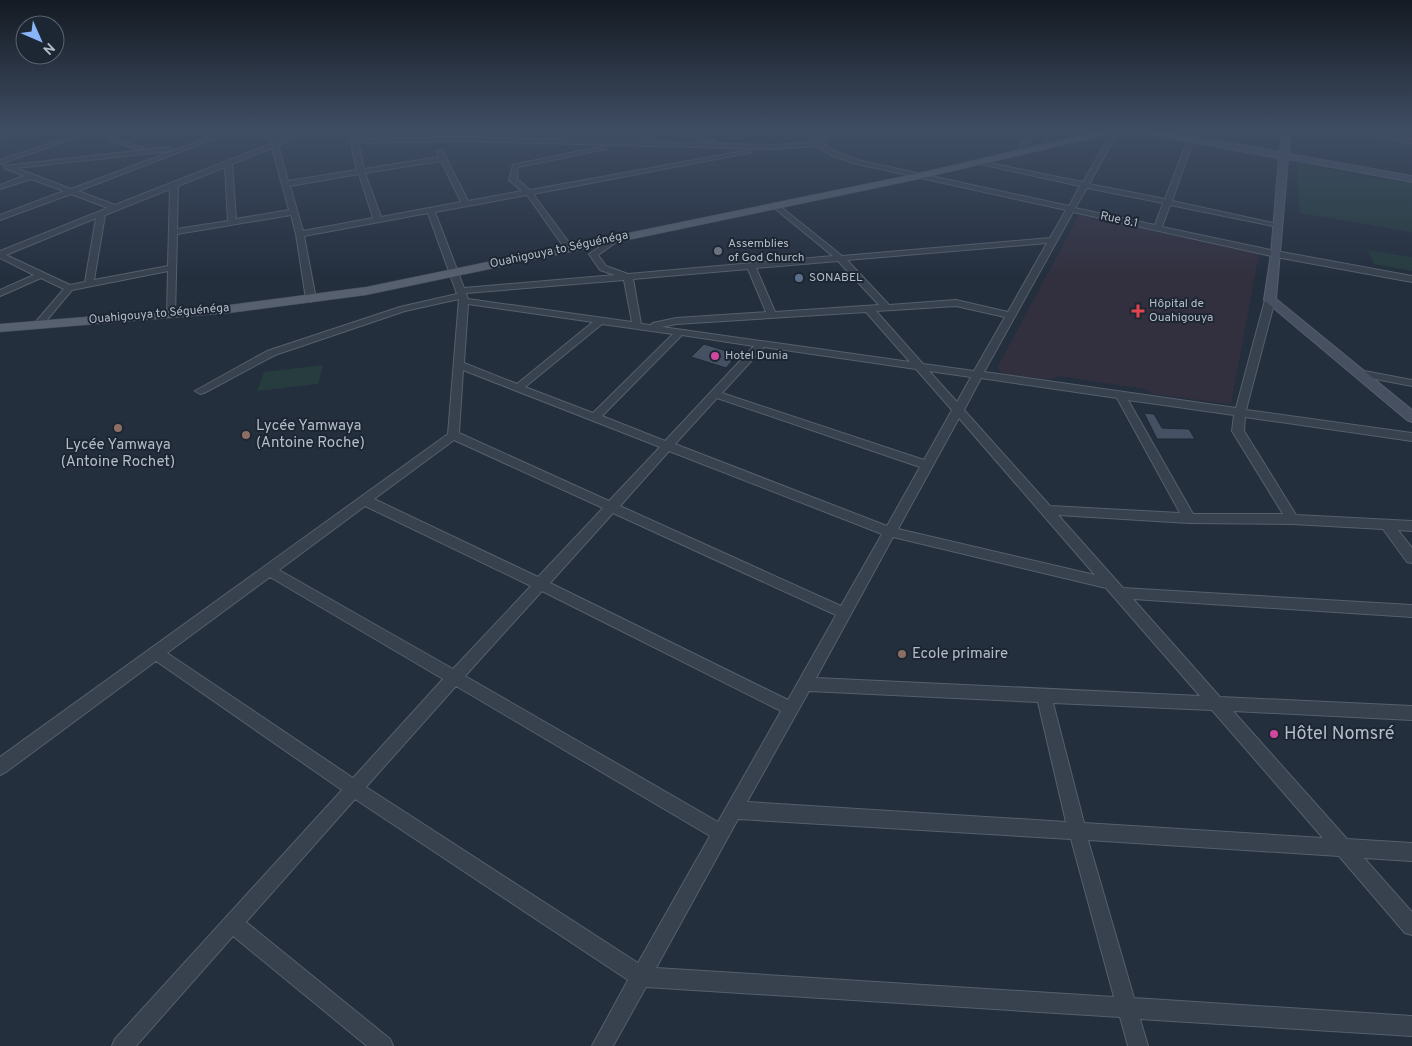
<svg xmlns="http://www.w3.org/2000/svg" width="1412" height="1046" font-family="Overpass,sans-serif">
  <style>
    .medical { fill: #32303f }
    .green { fill: #263c3f }
    .building { fill: #455162; stroke: #1f2835 }
    .lines { fill: none; stroke-linecap: round; stroke-linejoin: round }
    .street-casing { stroke: #565f6c; stroke-width: 2 }
    .secondary-casing { stroke: #565f6c; stroke-width: 2 }
    .primary-casing { stroke: #414a57; stroke-width: 1 }
    .street { fill: #38414e; fill-rule: evenodd }
    .secondary { fill: #465061; fill-rule: evenodd }
    .primary { fill: #56606e; fill-rule: evenodd }
    .worship-dot { fill: #6b7280; stroke: #1d2633; stroke-width: 2 }
    .service-dot { fill: #5c6f8a; stroke: #1d2633; stroke-width: 2 }
    .health-dot { fill: #e0444e; stroke: #1d2633; stroke-width: 2 }
    .hotel-dot { fill: #d1479c; stroke: #1d2633; stroke-width: 2 }
    .education-dot { fill: #8d6e63; stroke: #1d2633; stroke-width: 2 }
    .labels { text-anchor: middle; dominant-baseline: central; stroke-width: 4; stroke-linejoin: round; paint-order: stroke }
    .far-street-label { font-size: 12px; fill: #b4bcc9; stroke: #1d2633 }
    .far-poi-label { font-size: 12px; fill: #b4bcc9; stroke: #1d2633; text-anchor: start }
    .poi-label { font-size: 15px; fill: #b4bcc9; stroke: #1d2633; text-anchor: start }
    .near-poi-label { font-size: 18px; fill: #b4bcc9; stroke: #1d2633; text-anchor: start }
  </style>
  <rect width="100%" height="100%" fill="#242f3e"/>
  <polygon class="medical" points="1079,215 1259,254 1231,404 1153,394 1145,389 1059,376 1048,380 1003,374 997,368"/>
  <g class="green">
    <polygon points="1296,162 1369,177 1412,183 1412,232 1300,213"/>
    <polygon points="1368,250 1412,257 1412,271 1374,264"/>
    <polygon points="323,365 318,384 257,391 264,372"/>
  </g>
  <g class="building">
    <polygon points="704,344 723,350 738,354 726,368 691,357"/>
    <polygon points="1144,413 1154,414 1162,428 1189,429 1195,439 1157,439"/>
  </g>
  <g class="lines">
    <defs>
      <g id="street">
        <polygon points="17,131 26,131 0,140 0,136"/>
        <polygon points="86,131 95,131 0,164 0,160"/>
        <polygon points="100,131 106,131 106,132 114,139 144,148 141,150 110,141 100,134"/>
        <path d="M226,131H234L78,191L115,205L270,144L267,138L244,131C255,131 269,132 276,142L303,131H311L278,145L288,181L357,170L348,131H354L356,138L374,131H382L365,139L461,137L633,141L647,137L649,133L648,131H654L656,133L651,139L644,142L774,145L812,142L804,131H810L817,139L829,131H836L821,143L836,152L857,160L1069,206L1080,186L975,163L979,161L1083,182L1110,136L1106,131H1112L1116,136L1089,184L1165,199L1188,139L1191,137L1194,139L1172,201L1282,225L1278,227L1170,205L1162,227L1276,251L1412,276V282L1276,257L1073,212L984,372L1236,408L1265,300L1270,297L1275,300L1246,410L1412,433V441L1245,417L1244,431L1296,515L1412,521V531L1398,530L1412,548V563L1407,562L1383,529L1292,524L1189,523L1058,515L1123,588L1412,605V617L1133,599L1220,697L1412,706V720L1233,711L1347,839L1412,843V861L1364,858L1412,912V935L1405,933L1339,856L1088,840L1134,998L1412,1016V1036L1140,1019L1148,1046H1128L1120,1017L646,987L613,1046H592L628,980L355,799L246,922L390,1039L393,1046H367L233,936L136,1046H112L115,1039L342,790L156,661L6,772L0,775V757L448,434L459,299L405,311L275,355L204,393L200,394L195,391L267,351L400,307L457,294L428,213L304,236L316,299L311,302L306,299L296,234L291,215L177,234L175,316L172,317L167,314L168,271L72,290L41,327L38,328L33,325L64,289L41,278L0,296V290L34,275L0,258V251L108,208L71,194L0,220V215L64,191L31,179L0,189V185L24,176L4,168V166L170,147L173,149L170,151L16,168L71,189ZM461,141L774,149L816,146L831,155L853,163L1066,210L1050,238L842,256L776,203H773V207L833,256L628,274L606,266L598,255L618,241V237H615L589,254L600,270L615,275L464,288L435,212L527,195L566,250H569L573,248L533,194L753,152L750,150L530,190L517,179L518,167L606,149V147L604,146L513,165L509,180L522,191L468,201L442,150L437,151L439,157L364,169L358,143ZM272,148L289,210L236,219L232,164ZM441,161L461,202L381,217L365,173ZM225,167L228,221L177,229L178,186ZM359,174L373,218L303,231L290,186ZM1087,188L1163,203L1155,225L1075,208ZM170,189L168,266L94,280L105,215ZM96,218L85,282L70,285L6,255ZM1047,243L1008,312L956,300L889,305L847,260ZM838,261L879,305L775,312L756,268ZM748,269L766,312L676,318L653,323L651,325L641,324L633,279ZM624,280L632,322L468,299L466,293ZM468,304L593,322L517,384L464,363ZM956,306L1005,317L974,371L923,364L876,311ZM866,312L910,362L662,327L676,324ZM602,324L673,334L593,413L525,387ZM682,335L754,346L665,441L602,416ZM764,347L916,369L952,410L924,460L722,393ZM463,370L660,447L609,501L459,433ZM929,371L971,377L957,402ZM981,378L1117,398L1180,513L1050,506L964,410ZM717,398L920,467L887,526L675,444ZM1128,400L1234,415L1232,431L1283,514H1193ZM959,418L1095,575L898,529ZM454,440L603,508L538,577L374,499ZM669,451L882,534L841,606L620,506ZM365,506L531,586L453,669L279,570ZM613,513L836,615L788,700L550,583ZM893,537L1106,588L1200,696L816,678ZM270,577L443,679L353,778L167,653ZM542,591L781,711L718,822L465,676ZM456,686L710,836L638,963L366,787ZM809,691L1038,702L1066,822L747,802ZM1053,703L1212,710L1323,838L1084,823ZM738,819L1071,839L1114,997L656,968Z"/>
        <polygon points="667,131 678,131 714,140 711,142"/>
        <polygon points="1030,131 1036,131 1020,155 1016,155 1015,154"/>
        <polygon points="1347,131 1361,131 1412,139 1412,143"/>
        <polygon points="1359,370 1412,380 1412,386 1355,375 1355,371"/>
      </g>
      <polygon id="secondary" points="1282,131 1290,131 1289,154 1412,176 1412,182 1288,159 1276,299 1412,410 1412,422 1407,420 1264,300 1271,254 1279,158 1191,142 1187,139 1191,136 1280,152"/>
      <g id="primary">
        <polygon points="1099,131 1116,131 1111,134 919,179 366,295 229,313 0,332 0,324 229,305 366,287 919,173"/>
        <polygon points="1138,131 1159,131 1187,135 1189,131 1199,131 1195,141 1191,142 1143,134"/>
      </g>
    </defs>
    <use href="#street" class="street-casing"/>
    <use href="#secondary" class="secondary-casing"/>
    <use href="#primary" class="primary-casing"/>
    <use href="#street" class="street"/>
    <use href="#secondary" class="secondary"/>
    <use href="#primary" class="primary"/>
  </g>
  <linearGradient id="sky" x2="0" y2="1"><stop stop-color="#141a22"/><stop offset="0.47" stop-color="#3f4d63"/><stop offset="1" stop-color="#3f4d63" stop-opacity="0"/></linearGradient>
  <rect width="1412" height="277" fill="url(#sky)"/>
  <circle class="worship-dot" cx="718" cy="251" r="5"/>
  <circle class="service-dot" cx="799" cy="278" r="5"/>
  <path class="health-dot" d="M1135.5 303.5h5v5h5v5h-5v5h-5v-5h-5v-5h5z"/>
  <g class="hotel-dot">
    <circle cx="715" cy="356" r="5"/>
    <circle cx="1274" cy="734" r="5"/>
  </g>
  <g class="education-dot">
    <circle cx="118" cy="428" r="5"/>
    <circle cx="246" cy="435" r="5"/>
    <circle cx="902" cy="654" r="5"/>
  </g>
  <g class="labels">
    <g class="far-street-label">
      <text transform="translate(1119 220) rotate(12)">Rue 8.1</text>
      <text transform="translate(559 250) rotate(-12)">Ouahigouya to Séguénéga</text>
      <text transform="translate(159 314) rotate(-5)">Ouahigouya to Séguénéga</text>
    </g>
    <g class="far-poi-label">
      <text x="728" y="244">Assemblies<tspan x="728" dy="14">of God Church</tspan></text>
      <text x="809" y="278">SONABEL</text>
      <text x="1149" y="304">Hôpital de<tspan x="1149" dy="14">Ouahigouya</tspan></text>
      <text x="725" y="356">Hotel Dunia</text>
    </g>
    <g class="poi-label">
      <text x="256" y="426">Lycée Yamwaya<tspan x="256" dy="17">(Antoine Roche)</tspan></text>
      <text x="118" y="445" text-anchor="middle">Lycée Yamwaya<tspan x="118" dy="17">(Antoine Rochet)</tspan></text>
      <text x="912" y="654">Ecole primaire</text>
    </g>
    <g class="near-poi-label">
      <text x="1284" y="734">Hôtel Nomsré</text>
    </g>
  </g>
  <g transform="translate(40 40) rotate(135)"><circle r="24" fill="#1d2633" stroke="#59626f"/>
  <path d="M0-4L9 19L0 12L-9 19Z" fill="#8ab4f8"/>
  <text y="-8" font-size="14" font-weight="bold" text-anchor="middle" fill="#b4bcc9">N</text>
  </g>
</svg>
